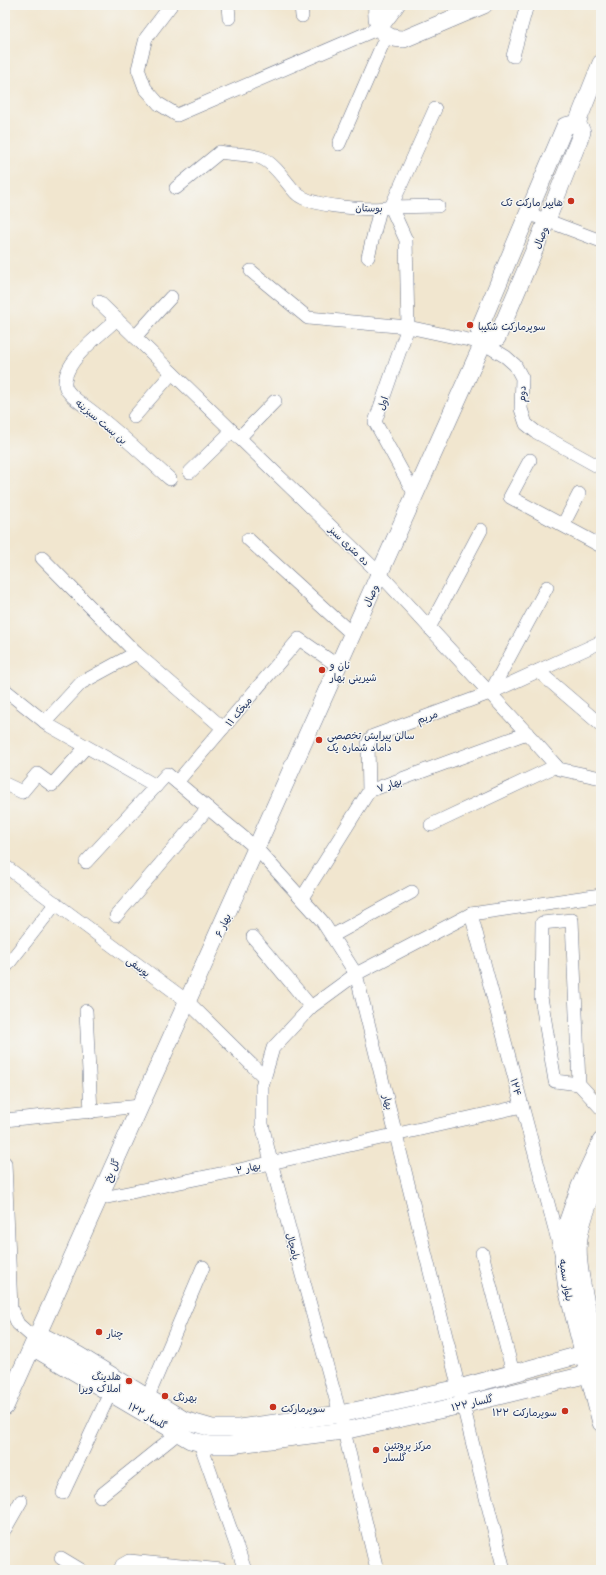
<svg xmlns="http://www.w3.org/2000/svg" width="606" height="1575" font-family="'Playpen Sans','Playpen Sans Arabic',sans-serif">
  <style>
    .lines { fill: none; stroke-linecap: round; stroke-linejoin: round }
    .minor-casing { stroke: #666f86; stroke-width: 14 }
    .major-casing { stroke: #666f86; stroke-width: 18 }
    .minor { stroke: #fff; stroke-width: 13 }
    .major { stroke: #fff; stroke-width: 17 }
    .poi-dot { fill: #c8321e; stroke: #f6f6f2; stroke-width: 1.5 }
    .labels { text-anchor: middle; dominant-baseline: central; stroke-width: 3; stroke-linejoin: round; paint-order: stroke }
    .poi-label { font-size: 10px; fill: #1b2f5e; stroke: #f6f6f2; text-anchor: start }
    .street-label { font-size: 10px; fill: #1b2f5e; stroke: #f6f6f2 }
  </style>
  <rect width="100%" height="100%" fill="#f6f6f2"/>
  <filter id="ink" filterUnits="userSpaceOnUse"><feTurbulence type="fractalNoise" baseFrequency=".025" numOctaves="2"/><feDisplacementMap in="SourceGraphic" scale="8" xChannelSelector="R" yChannelSelector="G"/><feConvolveMatrix kernelMatrix="1 2 1 2 8 2 1 2 1" color-interpolation-filters="sRGB"/></filter>
  <filter id="wash" filterUnits="userSpaceOnUse"><feTurbulence type="fractalNoise" baseFrequency=".012" numOctaves="4" result="noise"/><feDisplacementMap in="SourceGraphic" scale="16" xChannelSelector="R" yChannelSelector="G"/><feGaussianBlur stdDeviation="0.9" result="paint"/><feColorMatrix in="noise" values="0 0 0 0 0 0 0 0 0 0 0 0 0 0 0 0 0 1.4 0 .05"/><feComposite in="paint" operator="in"/></filter>
  <g filter="url(#wash)">
    <rect width="100%" height="100%" fill="#f1e6cf"/>
  </g>
  <g filter="url(#ink)">
    <g class="lines">
      <defs>
        <g id="minor">
          <polyline points="171,5 146,38 138,69 145,88 159,104 177,115 379,28"/>
          <polyline points="228,5 229,18"/>
          <polyline points="301,5 302,16"/>
          <polyline points="513,56 527,5"/>
          <polyline points="435,109 391,207 438,206"/>
          <polyline points="339,144 386,36"/>
          <path d="M176,188L220,152C234,155 251,153 263,159C276,165 287,184 297,194C312,207 371,211 391,207L406,240L408,327L375,422L415,495"/>
          <polyline points="527,213 601,241"/>
          <polyline points="368,257 380,209"/>
          <polyline points="251,271 308,318 408,327 483,343 506,357 515,365 522,378 521,409 526,424 536,432 601,468"/>
          <polyline points="99,302 380,574 534,741 559,769 601,778"/>
          <path d="M117,319C101,334 63,361 65,385C67,395 81,403 89,409C117,430 143,455 170,479"/>
          <polyline points="135,337 171,297"/>
          <polyline points="134,417 172,373"/>
          <polyline points="239,438 275,401"/>
          <polyline points="530,460 510,497 601,546"/>
          <polyline points="190,472 232,431"/>
          <polyline points="563,525 579,494"/>
          <polyline points="248,539 352,634"/>
          <polyline points="42,558 136,653 223,728"/>
          <polyline points="429,628 481,530"/>
          <polyline points="538,671 601,725"/>
          <polyline points="5,690 50,726 156,786"/>
          <polyline points="490,693 547,587"/>
          <polyline points="45,722 81,683 136,653"/>
          <polyline points="177,782 299,639 338,666"/>
          <polyline points="5,784 22,792 37,774 52,785 86,747"/>
          <polyline points="369,791 368,744 370,739 373,736 490,693 601,642"/>
          <polyline points="431,825 556,766"/>
          <polyline points="86,862 167,774 256,848 322,921 356,974 504,1570"/>
          <polyline points="5,866 187,1001 264,1077"/>
          <polyline points="302,898 369,791 527,733"/>
          <polyline points="471,914 561,1252"/>
          <polyline points="116,916 208,808"/>
          <polyline points="332,936 412,892"/>
          <polyline points="253,937 311,1007"/>
          <polyline points="5,968 56,903"/>
          <polyline points="86,1011 91,1112"/>
          <polyline points="579,1084 572,920 542,923 541,997 555,1081 579,1084 601,1108"/>
          <polyline points="5,1120 140,1106"/>
          <polyline points="5,1163 11,1309 18,1324 35,1339"/>
          <polyline points="98,1199 239,1170 522,1106"/>
          <polyline points="482,1253 513,1373"/>
          <polyline points="144,1406 203,1267"/>
          <polyline points="200,1443 245,1570"/>
          <polyline points="63,1493 110,1393"/>
          <polyline points="100,1496 178,1433"/>
          <polyline points="5,1529 21,1501"/>
          <polyline points="61,1558 81,1570"/>
          <polyline points="120,1570 122,1565 129,1561 222,1570"/>
          <polyline points="377,1570 340,1414 271,1162 262,1124 262,1086 273,1048 311,1007 356,974 471,914 601,895"/>
        </g>
        <g id="major">
          <path d="M377,5C375,26 381,39 404,39L484,5"/>
          <polyline points="379,28 396,5"/>
          <polyline points="577,123 601,63"/>
          <polyline points="483,343 497,338 547,220 582,132 577,123"/>
          <polyline points="601,1141 580,1186 565,1229 563,1259 567,1289 601,1423"/>
          <polyline points="35,1339 39,1351 190,1440 210,1445 230,1445 343,1431 462,1405 601,1371"/>
          <polyline points="35,1339 46,1338 78,1355 184,1420 212,1428 239,1428 340,1414 459,1388 598,1350"/>
          <path d="M601,1362C593,1328 572,1264 580,1232C584,1212 593,1192 601,1174"/>
          <polyline points="5,1407 483,343 479,329 565,126 577,123"/>
        </g>
      </defs>
      <use href="#minor" class="minor-casing"/>
      <use href="#major" class="major-casing"/>
      <use href="#minor" class="minor"/>
      <use href="#major" class="major"/>
    </g>
  </g>
  <g class="poi-dot">
    <circle cx="571" cy="201" r="4"/>
    <circle cx="470" cy="325" r="4"/>
    <circle cx="322" cy="670" r="4"/>
    <circle cx="319" cy="740" r="4"/>
    <circle cx="99" cy="1332" r="4"/>
    <circle cx="129" cy="1381" r="4"/>
    <circle cx="165" cy="1396" r="4"/>
    <circle cx="273" cy="1407" r="4"/>
    <circle cx="565" cy="1411" r="4"/>
    <circle cx="376" cy="1450" r="4"/>
  </g>
  <g class="labels">
    <g class="poi-label">
      <text x="563" y="201" text-anchor="end">هایپر مارکت تک</text>
      <text x="478" y="325">سوپرمارکت شکیبا</text>
      <text x="330" y="664">نان و<tspan x="330" dy="12">شیرینی بهار</tspan></text>
      <text x="327" y="734">سالن پیرایش تخصصی<tspan x="327" dy="12">داماد شماره یک</tspan></text>
      <text x="107" y="1332">چنار</text>
      <text x="121" y="1375" text-anchor="end">هلدینگ<tspan x="121" dy="12">املاک ویرا</tspan></text>
      <text x="173" y="1396">بهرنگ</text>
      <text x="281" y="1407">سوپرمارکت</text>
      <text x="557" y="1411" text-anchor="end">سوپرمارکت ۱۲۲</text>
      <text x="384" y="1444">مرکز پروتئین<tspan x="384" dy="12">گلسار</tspan></text>
    </g>
    <g class="street-label">
      <text transform="translate(369 207) rotate(1)">بوستان</text>
      <text transform="translate(540 237) rotate(-67)">وصال</text>
      <text transform="translate(521 394) rotate(-88)">دوم</text>
      <text transform="translate(382 403) rotate(-71)">اول</text>
      <text transform="translate(102 421) rotate(40)">بن بست سبزینه</text>
      <text transform="translate(350 545) rotate(44)">ده متری سبز</text>
      <text transform="translate(370 595) rotate(-66)">وصال</text>
      <text transform="translate(238 711) rotate(-50)">میخک ۱۱</text>
      <text transform="translate(427 716) rotate(-20)">مریم</text>
      <text transform="translate(389 784) rotate(-20)">بهار ۷</text>
      <text transform="translate(222 925) rotate(-66)">بهار ۶</text>
      <text transform="translate(139 966) rotate(37)">یوسفی</text>
      <text transform="translate(517 1087) rotate(75)">۱۲۴</text>
      <text transform="translate(389 1102) rotate(76)">بهار</text>
      <text transform="translate(248 1167) rotate(-13)">بهار ۲</text>
      <text transform="translate(111 1170) rotate(-66)">گل یخ</text>
      <text transform="translate(294 1246) rotate(75)">پامچال</text>
      <text transform="translate(567 1280) rotate(81)">بلوار سمیه</text>
      <text transform="translate(472 1402) rotate(-13)">گلسار ۱۲۲</text>
      <text transform="translate(148 1415) rotate(30)">گلسار ۱۲۲</text>
    </g>
  </g>
  <rect width="606" height="1575" fill="none" stroke="#f6f6f2" stroke-width="20"/>
</svg>
